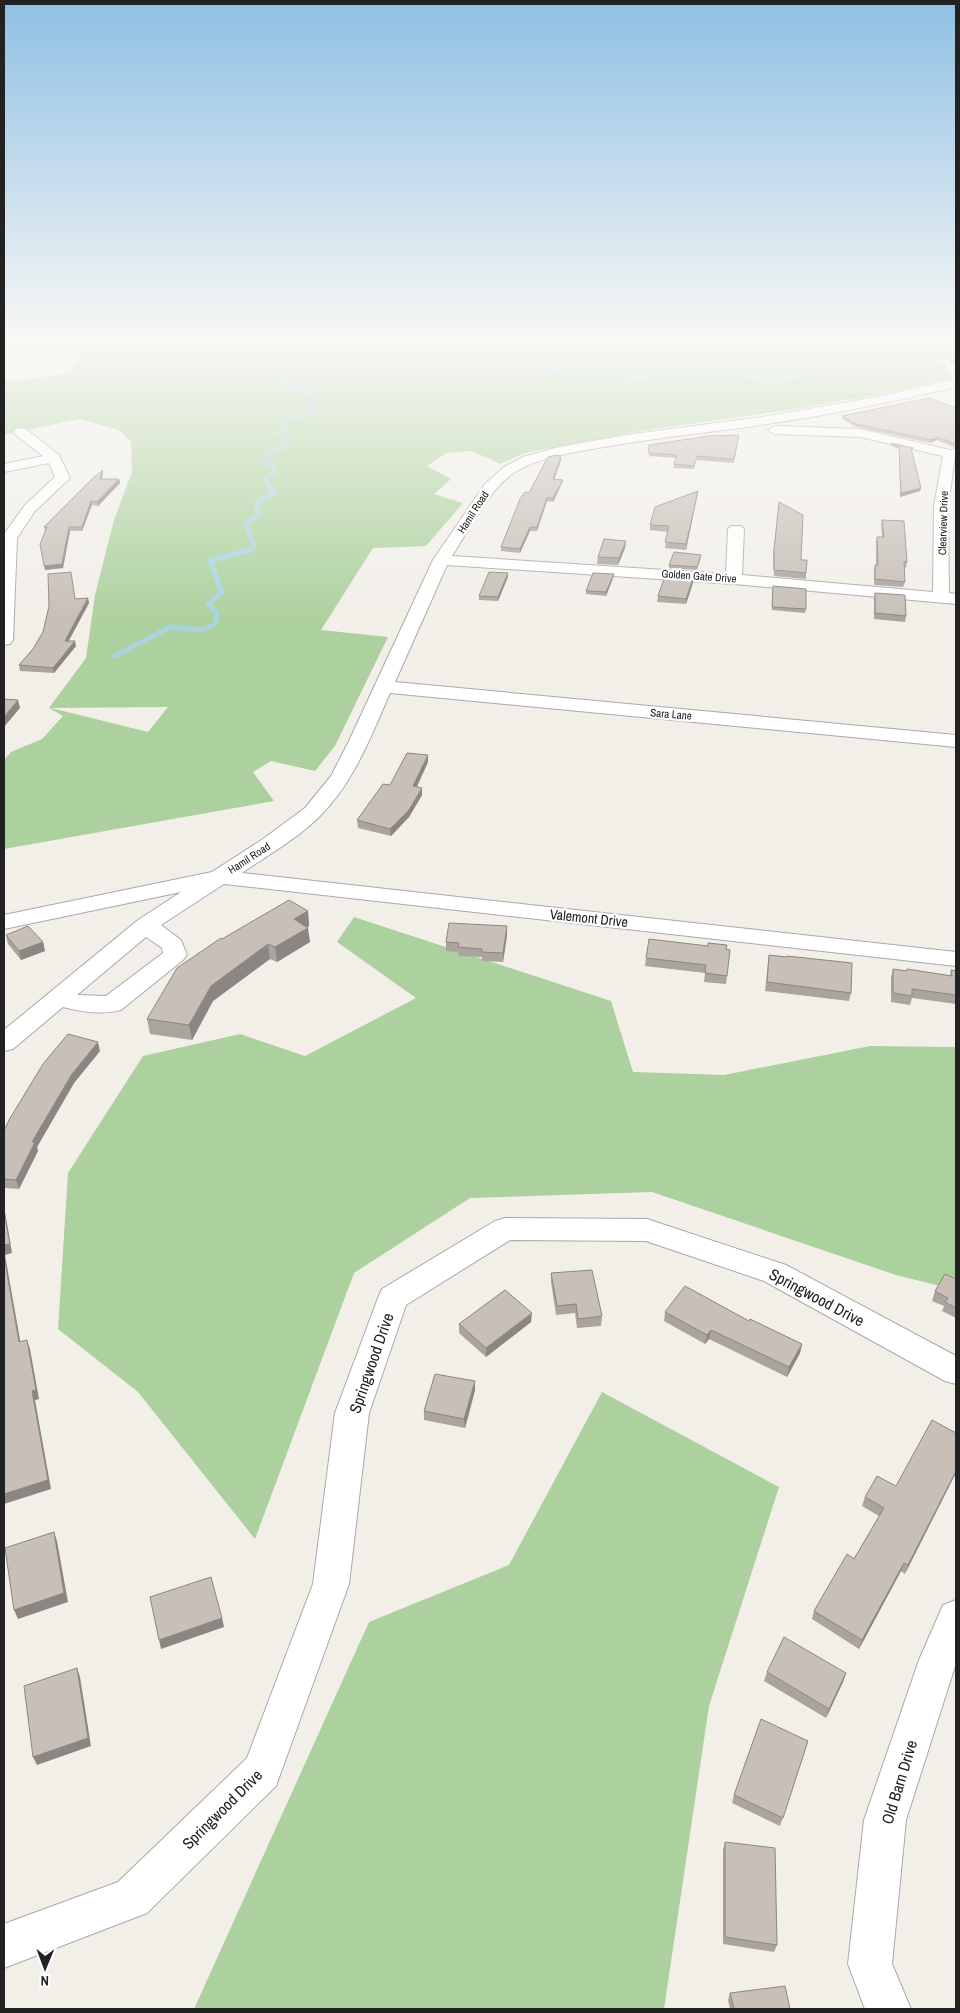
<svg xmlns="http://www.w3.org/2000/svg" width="960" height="2013" font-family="'Archivo Narrow',sans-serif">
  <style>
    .forest { fill: #add19e; fill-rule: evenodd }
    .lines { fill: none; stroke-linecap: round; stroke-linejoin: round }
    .stream-far1 { stroke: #aad3df; stroke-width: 4 }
    .stream { stroke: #aad3df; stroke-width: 5 }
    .minor-casing { stroke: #a9a9a9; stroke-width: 2 }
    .minor { fill: #fff; fill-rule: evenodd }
    .wall { fill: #aba49e }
    .shaded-wall { fill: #8b8681 }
    .building { fill: #c7bfb8; stroke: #8b8681 }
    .labels { text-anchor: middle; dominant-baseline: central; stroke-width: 4.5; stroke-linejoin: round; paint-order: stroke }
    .far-street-label { font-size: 11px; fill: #222; stroke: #fff }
    .street-label { font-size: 14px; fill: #222; stroke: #fff }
    .near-street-label { font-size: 16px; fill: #222; stroke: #fff }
  </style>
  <rect width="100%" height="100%" fill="#f2efe9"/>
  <g class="forest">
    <path d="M4,338H653L721,345L860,338H956V356L940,361L953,378L876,395L789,410L640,431L525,453L500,464L472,451L446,453L427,466L451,479L434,494L463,503L426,546L373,548L321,630L388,637L335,746L315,771L271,761L253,772L274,801L4,849V760L11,752L42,739L63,716L49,708L86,658L95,595L114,520L132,472L131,442L119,430L79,419L4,435V380L13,381L70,373L79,357L38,349L4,352ZM168,707L148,732L51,708H52Z"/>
    <polygon points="354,917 611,1001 633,1072 724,1075 870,1046 956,1047 956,1290 896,1275 652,1192 470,1198 354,1273 255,1539 138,1392 58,1329 68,1173 143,1056 240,1034 305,1056 416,998 337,942"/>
    <polygon points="602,1392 779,1487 709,1706 664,2009 194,2009 369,1622 509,1565"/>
  </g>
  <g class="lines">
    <g class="stream-far1">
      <polyline points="237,338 235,342 273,351 277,359 261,369 288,380 290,387 313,394 311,413 286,421 279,434 290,442 264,458 276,471 265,480 269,485"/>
      <polyline points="344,338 354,338"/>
      <polyline points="396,338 440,341 462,350 497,353 487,359 495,365 591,373 609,372 627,379 647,377 658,373 728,371 765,381 800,376 829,362 882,361 956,344"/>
    </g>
    <polyline class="stream" points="115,656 170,627 202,630 215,624 217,614 208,604 222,592 210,561 255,548 246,523 259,514 256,503 275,493 268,484"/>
    <defs>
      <g id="minor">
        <path d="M956,379V387C891,402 826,416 760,425C706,433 652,438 598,448C570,453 540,457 515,472C489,489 469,530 452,556L726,574L728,529L731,526H741L744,529L742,575L933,592L934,506L943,456L860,437L775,434L768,430L775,426L860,429L950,450L956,449L948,506L949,593L956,594V604L734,584L447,565L395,682L956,735V747L390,693C371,736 354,782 320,816C298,838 268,855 242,873L956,952V966L224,884L161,925L181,940L187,955L183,960L121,1010C102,1015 82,1012 63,1007L13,1049L4,1051V1030L138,920L181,892L4,929V915L212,872L263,839L305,808L331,776L349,741L433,560L485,484L504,467L523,457L559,447L626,435L762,417L877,397ZM146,937L162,948L163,953L106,996L77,995Z"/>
        <polygon points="21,428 26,429 59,455 70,478 35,511 17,538 13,640 10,644 4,645 4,534 25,505 55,477 49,463 4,472 4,464 43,456 16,435 14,432 16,429"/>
        <polygon points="505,1218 647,1219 786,1265 956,1356 956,1384 945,1381 764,1281 646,1241 510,1240 406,1305 369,1413 349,1584 276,1786 147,1913 4,1968 4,1924 118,1882 247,1758 313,1584 335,1413 378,1298 382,1289 495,1221"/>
        <polygon points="956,1600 956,1663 906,1820 892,1964 911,2009 865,2009 848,1964 864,1820 919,1660 943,1605"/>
      </g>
    </defs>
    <use href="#minor" class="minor-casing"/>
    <use href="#minor" class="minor"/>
  </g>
  <g class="wall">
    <polygon points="956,359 956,366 950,363 950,360"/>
    <polygon points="956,408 956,448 937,440 930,443 856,427 842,419 842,416"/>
    <polygon points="739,435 734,463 696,460 694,469 673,468 676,458 649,456 648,448"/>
    <polygon points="891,443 912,451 921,488 920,491 900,497 899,449 891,446"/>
    <polygon points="561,460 554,479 563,480 562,483 553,502 547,501 537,531 530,531 520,553 501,551 501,547"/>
    <polygon points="103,470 103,474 102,479 119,479 120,483 98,506 92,505 82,531 70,531 63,568 45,570 45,532 44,527"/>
    <polygon points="697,497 686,550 665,548 668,532 650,530 650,525"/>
    <polygon points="779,502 806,573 806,579 774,576 773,555"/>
    <polygon points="882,520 907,562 906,568 904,567 905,582 903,587 874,585 874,570 875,565 876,565 876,542 877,537 882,537 881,525"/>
    <polygon points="625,548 618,565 597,564 598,557"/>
    <polygon points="701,558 697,570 669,568 669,565"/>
    <polygon points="508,573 508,577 498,601 479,600 479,596"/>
    <polygon points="614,574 613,578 606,596 586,594 586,591"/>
    <polygon points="693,583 686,604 657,602 658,596"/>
    <polygon points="773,586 806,609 805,613 772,610"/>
    <polygon points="875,593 906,616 905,622 874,619 874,598"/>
    <polygon points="88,598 89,603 68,641 76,646 54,673 20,671 19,665 33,649 43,632 75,599"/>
    <polygon points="428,762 417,787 422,795 409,817 391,836 358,828 357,820 390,785"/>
    <polygon points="308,911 309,926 307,927 310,942 277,962 270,959 213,1001 192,1040 150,1034 147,1019 222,939"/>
    <polygon points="6,935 43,942 45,951 21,960 8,944"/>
    <polygon points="507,935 503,962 482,961 482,957 459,956 458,952 446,951 446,942"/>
    <polygon points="726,949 727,976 726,984 704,982 705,973 645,966 646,958"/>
    <polygon points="769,955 787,957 851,993 849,1001 765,991"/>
    <polygon points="893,969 907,971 907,969 950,976 951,970 956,971 956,1004 912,998 910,1005 891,1002 891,978"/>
    <polygon points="100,1051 74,1083 37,1147 38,1151 19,1189 4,1188 4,1131"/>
    <polygon points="551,1273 602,1316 601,1326 577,1328 575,1313 556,1315 551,1282"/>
    <polygon points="956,1279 956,1318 942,1311 944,1306 932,1301 935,1291"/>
    <polygon points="665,1312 749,1321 802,1344 800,1353 787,1377 709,1339 705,1344 664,1321"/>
    <polygon points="531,1322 486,1357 459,1333 459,1324"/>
    <polygon points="475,1390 465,1428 424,1420 424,1411"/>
    <polygon points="956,1433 905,1574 901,1571 859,1649 812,1619 814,1611 854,1559 879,1516 862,1506 865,1497 896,1486"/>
    <polygon points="767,1672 846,1673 843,1682 826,1718 764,1681"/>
    <polygon points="808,1741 780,1826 732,1803 734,1795"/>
    <polygon points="725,1842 777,1945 774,1952 723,1944 723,1850"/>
    <polygon points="730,1993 790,2009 730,2009 728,2000"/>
  </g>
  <g class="shaded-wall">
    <polygon points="938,437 937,440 930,443 931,440"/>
    <polygon points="561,457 561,460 553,483 553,479"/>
    <polygon points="103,470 103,474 100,483 100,479"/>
    <polygon points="119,479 120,483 98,506 97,502"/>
    <polygon points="563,480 562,483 553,502 553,498"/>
    <polygon points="921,488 920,491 900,497 901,493"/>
    <polygon points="698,491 697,497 686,550 686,544"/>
    <polygon points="547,498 547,501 537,531 537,527"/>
    <polygon points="91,501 92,505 82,531 82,527"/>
    <polygon points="69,527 70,531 63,568 45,570 44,566"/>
    <polygon points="530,527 530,531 520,553 520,549"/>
    <polygon points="626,541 625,548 618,565 619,558"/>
    <polygon points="508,573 508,577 498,601 498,597"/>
    <polygon points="614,574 613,578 606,596 606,592"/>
    <polygon points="693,578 693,583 686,604 686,599"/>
    <polygon points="88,598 89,603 66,646 65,641"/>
    <polygon points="75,641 76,646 54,673 53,668"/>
    <polygon points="18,700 20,708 4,727 4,717"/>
    <polygon points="428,755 428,762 413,794 413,786"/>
    <polygon points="422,788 422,795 409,817 391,836 390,829"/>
    <polygon points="308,911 309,926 296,934 294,919"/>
    <polygon points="507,926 507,935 503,962 503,953"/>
    <polygon points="308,928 310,942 277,962 275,947"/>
    <polygon points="43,942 45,951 21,960 19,951"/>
    <polygon points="268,944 270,959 213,1001 192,1040 189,1025 211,986"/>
    <polygon points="98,1042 100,1051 74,1083 37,1147 38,1151 19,1189 16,1180 32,1142 72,1074"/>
    <polygon points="4,1207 12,1253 5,1255 22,1351 19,1342 4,1256"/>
    <polygon points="532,1313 531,1322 486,1357 486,1348"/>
    <polygon points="711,1330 709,1339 705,1344 707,1335"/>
    <polygon points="27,1340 30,1349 39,1399 35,1400 51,1489 4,1504 4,1494 32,1391"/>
    <polygon points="802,1344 800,1353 787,1377 789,1367"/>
    <polygon points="475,1381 475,1390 465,1428 464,1419"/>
    <polygon points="956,1471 956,1473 905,1574 908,1565"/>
    <polygon points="54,1532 57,1541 68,1602 18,1619 14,1610"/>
    <polygon points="904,1563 901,1571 859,1649 862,1640"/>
    <polygon points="222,1618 224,1627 161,1649 159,1640"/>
    <polygon points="77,1668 80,1677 91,1746 37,1765 33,1757"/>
    <polygon points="846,1673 843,1682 826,1718 829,1709"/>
  </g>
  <g class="building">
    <polygon points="956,359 956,362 950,360"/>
    <polygon points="929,398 956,408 956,444 938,437 931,440 856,424 842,416"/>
    <polygon points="739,435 734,459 697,456 694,466 674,464 677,455 649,453 649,445 709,436"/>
    <polygon points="891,443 913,448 911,449 921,488 901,493 899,446"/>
    <polygon points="557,455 561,457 553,479 563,480 553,498 547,498 537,527 530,527 520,549 501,547 520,499 525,492 529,493 548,457"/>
    <polygon points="103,470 100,479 119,479 97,502 91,501 82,527 69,527 62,564 44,566 40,544 47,527 44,527 93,478"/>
    <polygon points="698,491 686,544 665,542 669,526 650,525 655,507"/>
    <polygon points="779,502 803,515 801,560 807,560 806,573 774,570 774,550"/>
    <polygon points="882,520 904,521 907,562 904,562 905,582 875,579 875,565 878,565 877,537 884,537"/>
    <polygon points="604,539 626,541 619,558 598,557"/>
    <polygon points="674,552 701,555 697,567 669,565"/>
    <polygon points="71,572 75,599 88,598 65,641 75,641 53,668 19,665 33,649 43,632 49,606 48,574"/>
    <polygon points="489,572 508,573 498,597 479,596"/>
    <polygon points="593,573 614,574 606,592 586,591"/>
    <polygon points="665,576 693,578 686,599 658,596"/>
    <polygon points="773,586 806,589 806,609 772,607"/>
    <polygon points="875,593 905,595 906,616 875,613"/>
    <polygon points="4,699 18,700 4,717"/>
    <polygon points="407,753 428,755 413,786 422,788 409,810 390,829 357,820 383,784 390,785"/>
    <polygon points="289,900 308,911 294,919 308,928 275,947 268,944 211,986 189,1025 147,1019 177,968 221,938 222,939"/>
    <polygon points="449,923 507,926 503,953 482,952 482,949 458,947 459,943 446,942"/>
    <polygon points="28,926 43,942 19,951 6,935"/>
    <polygon points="649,939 708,946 708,943 727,945 726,949 730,950 727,976 705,973 706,965 646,958"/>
    <polygon points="769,955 787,957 787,956 852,963 851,993 767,982"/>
    <polygon points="893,969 907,971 907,969 952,976 951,970 956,971 956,995 912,989 912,996 893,993"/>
    <polygon points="68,1034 98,1042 72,1074 32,1142 35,1142 16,1180 4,1179 4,1131 9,1120 43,1064"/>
    <polygon points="4,1210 10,1244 4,1245"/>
    <polygon points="4,1256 19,1342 27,1340 36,1390 32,1391 48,1480 4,1494"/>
    <polygon points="592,1270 602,1316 578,1319 576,1304 557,1306 551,1273"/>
    <polygon points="945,1274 956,1279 956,1308 945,1302 948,1298 935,1291"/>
    <polygon points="685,1286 749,1321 750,1319 802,1344 789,1367 711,1330 707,1335 665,1312"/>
    <polygon points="505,1290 532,1313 486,1348 459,1324"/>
    <polygon points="435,1374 475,1381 464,1419 424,1411"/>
    <polygon points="932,1420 956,1433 956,1471 908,1565 904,1563 862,1640 814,1611 847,1554 854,1559 884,1508 865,1497 877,1476 896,1486"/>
    <polygon points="54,1532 64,1593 14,1610 5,1548"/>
    <polygon points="211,1577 222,1618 159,1640 150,1597"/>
    <polygon points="784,1637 846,1673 829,1709 767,1672"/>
    <polygon points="77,1668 88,1738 33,1757 24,1686"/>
    <polygon points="761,1719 808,1741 783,1818 734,1795"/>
    <polygon points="725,1842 775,1848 777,1945 725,1937"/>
    <polygon points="785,1986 790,2009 734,2009 730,1993"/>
  </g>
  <linearGradient id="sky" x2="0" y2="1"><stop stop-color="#8fc0e4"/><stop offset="0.55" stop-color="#f9f8f5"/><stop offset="1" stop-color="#f9f8f5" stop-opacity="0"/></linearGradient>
  <rect width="960" height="620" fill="url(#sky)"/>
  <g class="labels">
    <g class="far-street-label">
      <text transform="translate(473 512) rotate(-57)">Hamil Road</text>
      <text transform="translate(943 523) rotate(-88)">Clearview Drive</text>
      <text transform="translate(699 576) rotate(4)">Golden Gate Drive</text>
      <text transform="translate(671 714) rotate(5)">Sara Lane</text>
      <text transform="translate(249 858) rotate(-33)">Hamil Road</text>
    </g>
    <g class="street-label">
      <text transform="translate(589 918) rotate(6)">Valemont Drive</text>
    </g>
    <g class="near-street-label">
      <text transform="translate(817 1297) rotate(28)">Springwood Drive</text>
      <text transform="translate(371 1363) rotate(-71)">Springwood Drive</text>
      <text transform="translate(899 1782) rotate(-73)">Old Barn Drive</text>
      <text transform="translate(222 1809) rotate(-45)">Springwood Drive</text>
    </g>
  </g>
  <rect width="960" height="2013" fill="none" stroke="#222222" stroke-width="10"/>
  <g transform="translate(45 1968) rotate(181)" stroke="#ffffff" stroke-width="4" paint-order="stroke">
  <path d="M0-4L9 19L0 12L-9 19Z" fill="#222222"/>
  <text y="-8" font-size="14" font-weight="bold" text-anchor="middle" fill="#222222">N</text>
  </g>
</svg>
